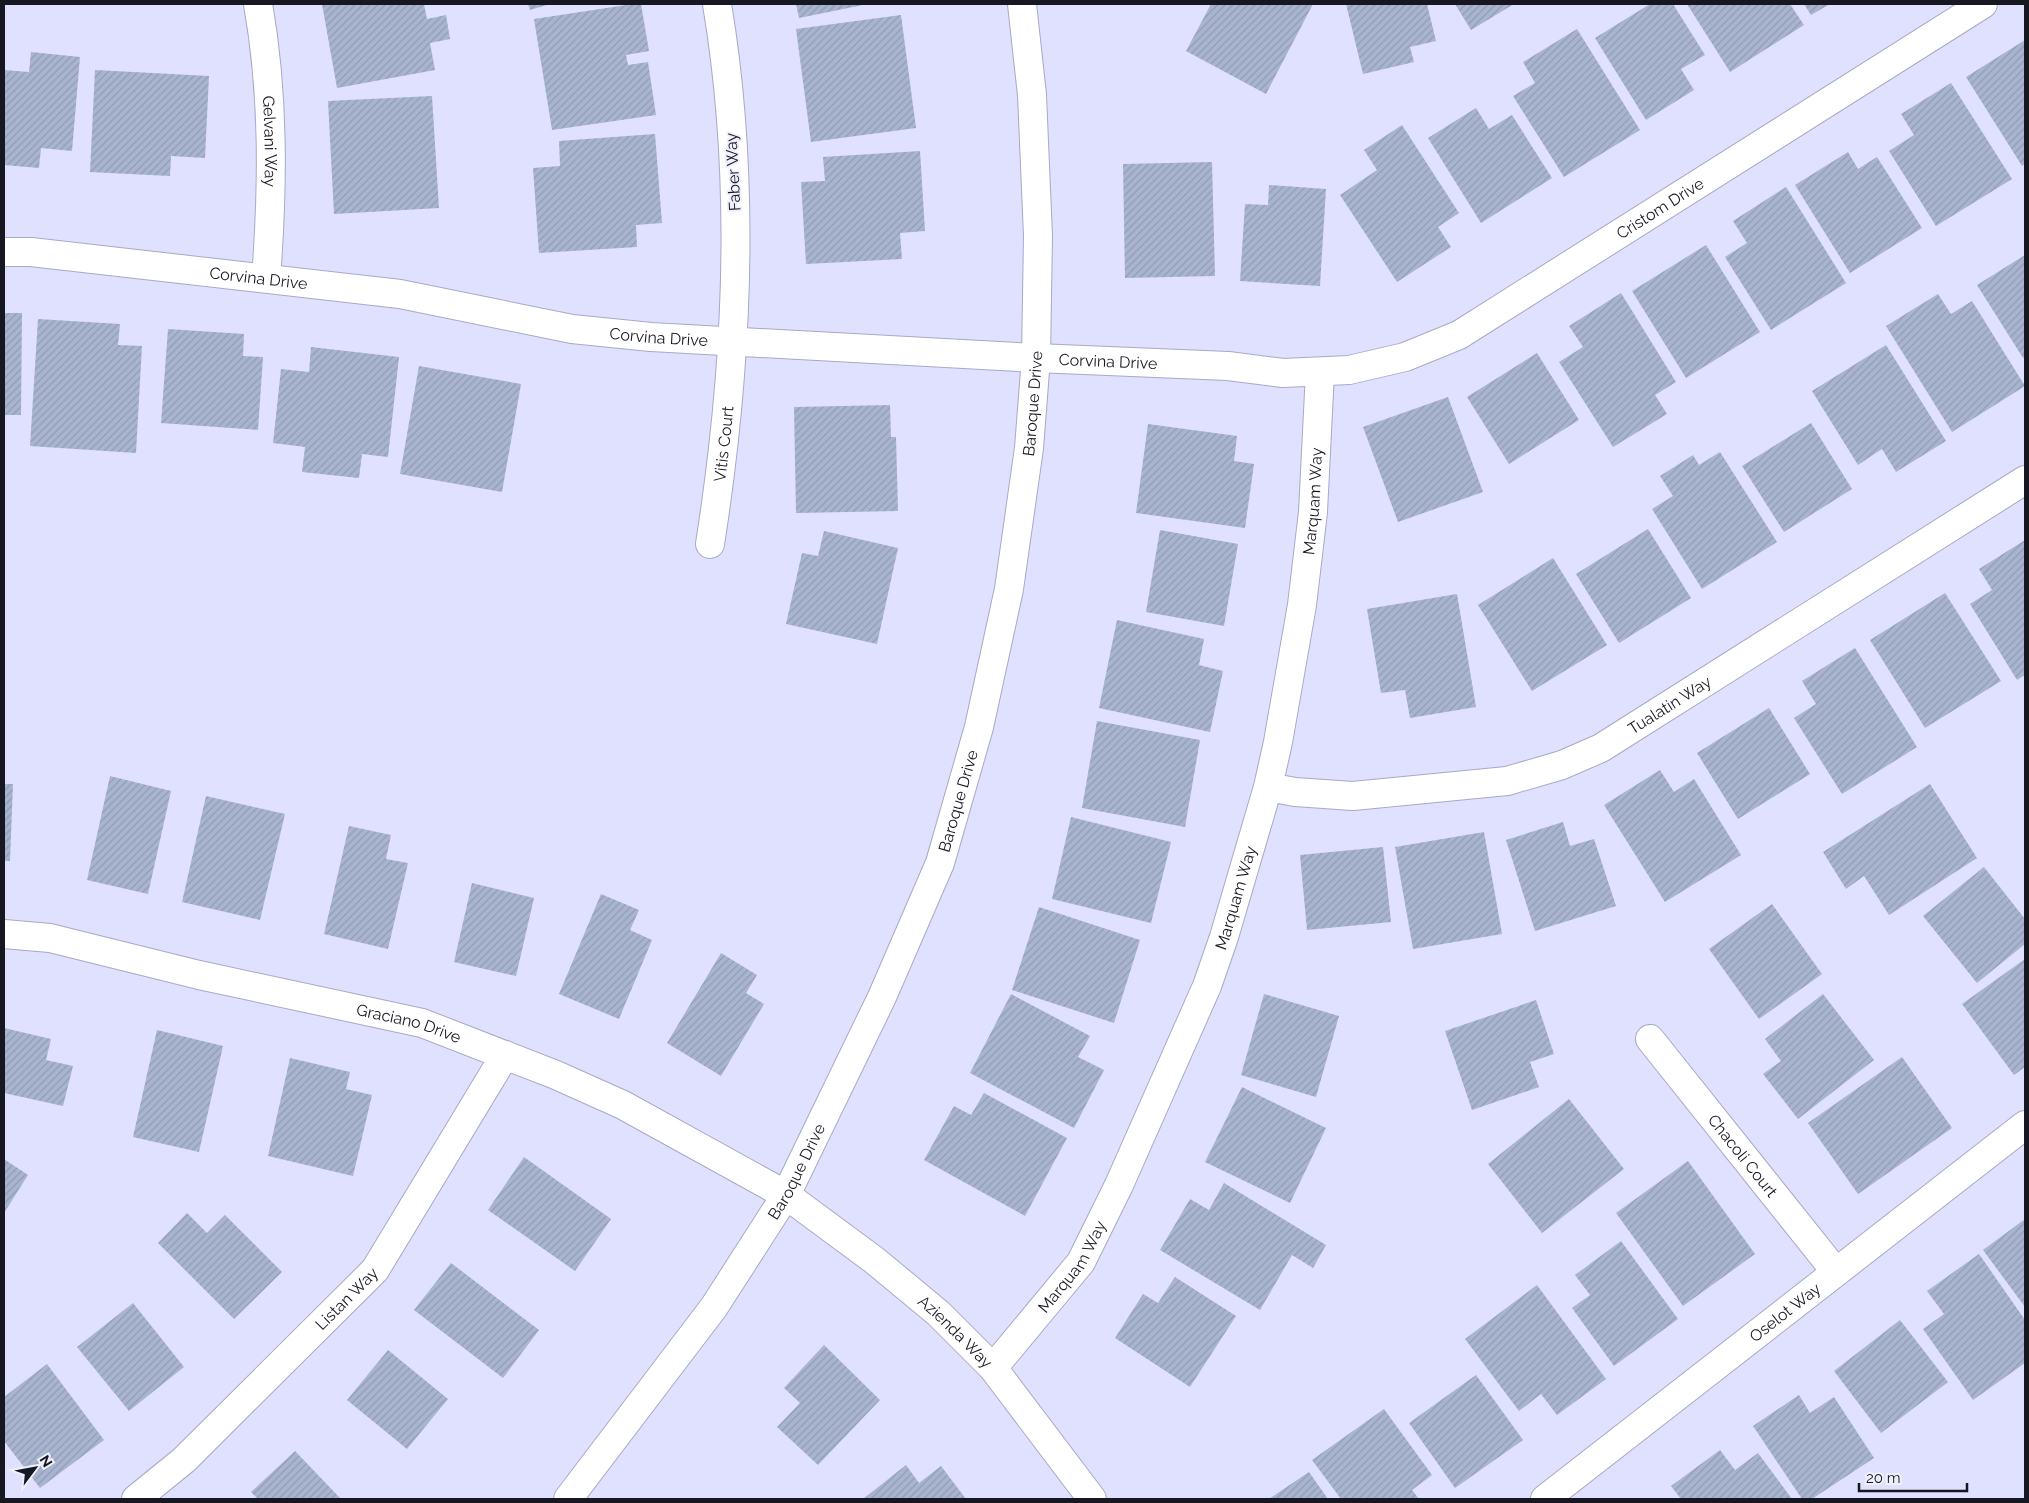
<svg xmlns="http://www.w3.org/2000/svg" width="2029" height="1503" font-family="Raleway,sans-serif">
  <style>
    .building { fill: url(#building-hatch) }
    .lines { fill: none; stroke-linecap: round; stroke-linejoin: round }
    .minor-casing { stroke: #a8a9c5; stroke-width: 30 }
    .tertiary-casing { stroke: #a8a9c5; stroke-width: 30 }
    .minor { stroke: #fff; stroke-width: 28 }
    .tertiary { stroke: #fff; stroke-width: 28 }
    .labels { text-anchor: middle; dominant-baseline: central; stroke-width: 4; stroke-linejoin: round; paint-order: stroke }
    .street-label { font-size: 16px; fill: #171721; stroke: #eff0fc }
  </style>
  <defs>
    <pattern id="building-hatch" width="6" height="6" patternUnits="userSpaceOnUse" patternTransform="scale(1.25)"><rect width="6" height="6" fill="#a9b5d0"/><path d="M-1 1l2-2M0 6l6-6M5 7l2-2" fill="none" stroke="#919bb2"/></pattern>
  </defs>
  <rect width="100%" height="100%" fill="#e0e1ff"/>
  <g class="building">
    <polygon points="322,4 424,4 427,19 446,15 450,39 430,43 435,70 337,88"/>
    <polygon points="528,4 550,4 530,10"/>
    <polygon points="633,4 641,4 649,51 626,55 628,65 648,62 656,115 552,130 534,19"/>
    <polygon points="796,4 863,4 863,5 799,18"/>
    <polygon points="1211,4 1313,4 1266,94 1186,51"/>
    <polygon points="1346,4 1427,4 1436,41 1410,47 1414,62 1363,74"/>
    <polygon points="1455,4 1514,4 1471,30"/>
    <polygon points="1650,4 1673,4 1705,55 1681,69 1694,90 1646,120 1595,38"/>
    <polygon points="1687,4 1790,4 1804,25 1730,72"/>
    <polygon points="1804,4 1830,4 1811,15"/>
    <polygon points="901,15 916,128 811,142 796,29"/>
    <polygon points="1577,29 1640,130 1564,177 1513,96 1535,83 1523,62"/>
    <polygon points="2025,40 2025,164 2022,166 1966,77"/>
    <polygon points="31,52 80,57 72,151 41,148 39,168 4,165 4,70 29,72"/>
    <polygon points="95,70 209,76 205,158 171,156 170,176 90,172"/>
    <polygon points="1951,83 2012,179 1936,226 1889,151 1914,135 1901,114"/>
    <polygon points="432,96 439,208 334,214 328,101"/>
    <polygon points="1476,108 1489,129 1512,115 1552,178 1481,223 1428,138"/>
    <polygon points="1402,125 1459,213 1438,227 1451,247 1397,282 1340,195 1377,170 1364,150"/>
    <polygon points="655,134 662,223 636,225 637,247 539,253 533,168 560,166 559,141"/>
    <polygon points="920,151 925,231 900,233 902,259 806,264 801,182 825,181 823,157"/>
    <polygon points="1848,152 1858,169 1877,157 1922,228 1850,273 1795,185"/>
    <polygon points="1212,162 1215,276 1125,278 1123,164"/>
    <polygon points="1269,185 1326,189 1320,286 1240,281 1245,204 1268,205"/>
    <polygon points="1786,187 1846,283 1771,330 1725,257 1747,243 1733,221"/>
    <polygon points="1706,245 1760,332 1686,378 1632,291"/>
    <polygon points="2025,255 2025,357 2023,358 1977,285"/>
    <polygon points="1621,293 1676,382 1655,395 1667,414 1613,447 1559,362 1583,347 1569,326"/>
    <polygon points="1938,294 1951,314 1972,301 2025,386 1952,432 1886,326"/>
    <polygon points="4,313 22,313 21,415 4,415"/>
    <polygon points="38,319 120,324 118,345 142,346 136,453 30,446"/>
    <polygon points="168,329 244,334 243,356 263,357 258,430 161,423"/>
    <polygon points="1886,345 1946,441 1896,472 1882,449 1858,465 1812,391"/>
    <polygon points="311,347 399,357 388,457 362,454 359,478 302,472 305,447 273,443 281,369 309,372"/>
    <polygon points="1537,353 1579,420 1509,464 1467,397"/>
    <polygon points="419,366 521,384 502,492 400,474"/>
    <polygon points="1448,397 1483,492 1398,522 1363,427"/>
    <polygon points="890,405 891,437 896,437 898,511 796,513 794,407"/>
    <polygon points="1811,423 1852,489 1784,532 1742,466"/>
    <polygon points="1148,424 1237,436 1234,461 1254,464 1245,528 1136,513"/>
    <polygon points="1720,452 1777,542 1702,589 1652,509 1673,496 1660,476 1693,455 1699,465"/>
    <polygon points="1648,529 1691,598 1619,643 1576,574"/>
    <polygon points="1160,530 1238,544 1224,626 1146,612"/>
    <polygon points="824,531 898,548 877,644 786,624 802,553 818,556"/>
    <polygon points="2025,540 2025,675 2017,680 1970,604 1992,590 1979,569"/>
    <polygon points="1553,558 1607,645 1532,691 1478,605"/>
    <polygon points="1945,593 2001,681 1925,728 1870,640"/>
    <polygon points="1457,594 1476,707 1410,718 1405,690 1381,693 1367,609"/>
    <polygon points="1117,620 1204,639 1199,665 1223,671 1210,732 1099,708"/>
    <polygon points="1855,648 1917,747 1842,794 1794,718 1816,704 1802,681"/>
    <polygon points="1769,708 1810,774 1738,819 1697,753"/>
    <polygon points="1097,721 1200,740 1185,827 1082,808"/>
    <polygon points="1660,770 1674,792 1694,779 1741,855 1665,902 1604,805"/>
    <polygon points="110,776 171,791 148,894 87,880"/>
    <polygon points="4,784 13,784 10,861 4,861"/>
    <polygon points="1930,784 1977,858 1889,915 1864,876 1846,889 1823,852"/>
    <polygon points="206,796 285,814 260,920 182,902"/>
    <polygon points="1071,817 1171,842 1151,923 1052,899"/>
    <polygon points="1563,822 1570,846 1594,839 1616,906 1535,931 1506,840"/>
    <polygon points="349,826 391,835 386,859 408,863 388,949 324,934"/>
    <polygon points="1484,832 1502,934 1413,949 1395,847"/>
    <polygon points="1383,847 1391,922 1307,930 1300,855"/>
    <polygon points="1984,867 2025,919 2025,944 1977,983 1923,916"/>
    <polygon points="472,883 534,898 516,976 454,962"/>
    <polygon points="601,894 639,910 630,930 652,940 619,1019 559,994"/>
    <polygon points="1772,904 1822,974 1759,1019 1709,949"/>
    <polygon points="1039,907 1140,940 1114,1023 1012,990"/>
    <polygon points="721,953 757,975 746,993 764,1004 721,1076 667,1043"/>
    <polygon points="2025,959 2025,1067 2014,1075 1962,1004"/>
    <polygon points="1011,994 1090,1036 1078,1057 1104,1070 1074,1128 970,1073"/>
    <polygon points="1264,994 1339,1016 1316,1097 1241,1075"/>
    <polygon points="1823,994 1874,1060 1798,1119 1763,1074 1781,1061 1765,1039"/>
    <polygon points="1536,1000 1554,1054 1530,1062 1539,1087 1472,1110 1445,1031"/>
    <polygon points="4,1028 51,1039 46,1060 73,1066 63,1106 4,1093"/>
    <polygon points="157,1030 223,1046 199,1152 133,1137"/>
    <polygon points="1902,1057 1952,1128 1858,1194 1808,1123"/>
    <polygon points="290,1058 350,1072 346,1089 372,1095 353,1176 268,1156"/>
    <polygon points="1242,1087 1326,1128 1290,1203 1205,1162"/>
    <polygon points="984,1093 1067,1138 1025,1216 924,1160 954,1106 971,1115"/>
    <polygon points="1569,1099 1624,1169 1542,1233 1488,1164"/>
    <polygon points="524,1157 611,1219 575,1271 488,1210"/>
    <polygon points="4,1159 28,1175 4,1213"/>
    <polygon points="1688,1161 1755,1254 1683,1306 1616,1213"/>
    <polygon points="1224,1183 1326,1245 1313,1268 1292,1255 1260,1310 1160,1250 1190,1199 1209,1210"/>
    <polygon points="187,1213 207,1233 225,1215 282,1272 234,1319 158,1243"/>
    <polygon points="2025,1219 2025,1307 1983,1250"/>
    <polygon points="1621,1241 1678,1319 1614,1366 1572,1308 1590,1295 1575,1275"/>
    <polygon points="1979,1254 2025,1320 2025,1363 1973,1400 1923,1329 1944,1314 1927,1291"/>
    <polygon points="451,1263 539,1330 503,1378 414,1310"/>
    <polygon points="1175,1277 1236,1316 1190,1387 1115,1338 1143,1294 1158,1303"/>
    <polygon points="1537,1285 1606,1379 1557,1415 1541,1394 1519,1411 1465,1339"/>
    <polygon points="133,1303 184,1367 129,1411 77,1347"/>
    <polygon points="1900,1320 1948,1382 1881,1433 1834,1371"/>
    <polygon points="824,1345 880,1400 818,1465 777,1427 800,1403 784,1388"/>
    <polygon points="388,1350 448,1399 407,1449 347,1400"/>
    <polygon points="47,1364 104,1440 40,1488 4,1441 4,1397"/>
    <polygon points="1476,1375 1523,1440 1455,1488 1409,1423"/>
    <polygon points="1799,1395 1810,1413 1834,1397 1874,1458 1812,1499 1802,1499 1753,1426"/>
    <polygon points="1384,1409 1432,1475 1412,1490 1419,1499 1341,1499 1312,1460"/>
    <polygon points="1720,1450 1735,1470 1758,1453 1792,1499 1681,1499 1671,1486"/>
    <polygon points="295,1451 341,1499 258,1499 251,1492"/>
    <polygon points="906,1465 919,1483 941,1466 966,1499 863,1499"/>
    <polygon points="1309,1472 1328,1499 1269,1499"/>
  </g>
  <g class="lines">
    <defs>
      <g id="minor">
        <path id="s1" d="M258,4C274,94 273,186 266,278"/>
        <path id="s2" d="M4,252H31L400,294L572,329L651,337L1036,358L1228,366L1283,373L1349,370L1405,357L1459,335L1983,4"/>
        <path id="s3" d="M710,544C738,366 747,183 717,4"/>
        <path id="s4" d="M1268,787L1295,792L1353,796L1507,781L1562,765L1601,748L2025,480"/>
        <path id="s5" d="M4,934L50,938L199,975L422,1023L556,1075L623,1105L786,1195L874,1260L938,1313L993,1368L1092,1499"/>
        <path id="s6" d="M1650,1039L1836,1272"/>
        <path id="s7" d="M993,1368L1081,1262L1119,1185L1207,986L1224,937L1268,787L1278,742L1302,605L1313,512L1320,372"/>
        <path id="s8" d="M136,1499L184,1460L375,1270L505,1055"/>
        <path id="s9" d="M1545,1499L2025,1125"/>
      </g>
      <g id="tertiary">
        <path id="s10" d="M568,1499L714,1307L786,1195L882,997L940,863L979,727L1009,589L1029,448L1036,358L1038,236L1032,95L1022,4"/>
      </g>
    </defs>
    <use href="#minor" class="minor-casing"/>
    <use href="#tertiary" class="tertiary-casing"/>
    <use href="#minor" class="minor"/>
    <use href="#tertiary" class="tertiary"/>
  </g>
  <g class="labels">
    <g class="street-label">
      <text stroke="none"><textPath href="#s1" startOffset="138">Gelvani Way</textPath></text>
      <text transform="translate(733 172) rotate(-93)">Faber Way</text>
      <text stroke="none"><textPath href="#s2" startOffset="1706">Cristom Drive</textPath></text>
      <text stroke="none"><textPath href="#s2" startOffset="256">Corvina Drive</textPath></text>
      <text stroke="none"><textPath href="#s2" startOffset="661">Corvina Drive</textPath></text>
      <text stroke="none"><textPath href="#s2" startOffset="1111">Corvina Drive</textPath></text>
      <text stroke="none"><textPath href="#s10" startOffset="1210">Baroque Drive</textPath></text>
      <text stroke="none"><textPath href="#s3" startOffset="101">Vitis Court</textPath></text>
      <text stroke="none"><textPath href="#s7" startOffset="939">Marquam Way</textPath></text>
      <text stroke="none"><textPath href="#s4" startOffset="421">Tualatin Way</textPath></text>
      <text stroke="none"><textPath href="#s10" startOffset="805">Baroque Drive</textPath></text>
      <text stroke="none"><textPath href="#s7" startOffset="534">Marquam Way</textPath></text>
      <text stroke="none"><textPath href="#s5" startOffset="415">Graciano Drive</textPath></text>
      <text stroke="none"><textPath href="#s6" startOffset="149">Chacoli Court</textPath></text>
      <text stroke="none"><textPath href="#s10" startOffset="400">Baroque Drive</textPath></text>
      <text stroke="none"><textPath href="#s7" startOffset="129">Marquam Way</textPath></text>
      <text stroke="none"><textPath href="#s8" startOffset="291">Listan Way</textPath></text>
      <text stroke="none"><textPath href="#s9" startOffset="304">Oselot Way</textPath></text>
      <text stroke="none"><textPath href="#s5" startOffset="1049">Azienda Way</textPath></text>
    </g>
  </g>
  <rect width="2029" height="1503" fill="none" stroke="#171721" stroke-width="10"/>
  <g transform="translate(35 1468) rotate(58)" stroke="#eff0fc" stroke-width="4" paint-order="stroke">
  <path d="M0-4L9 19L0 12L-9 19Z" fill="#171721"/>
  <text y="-8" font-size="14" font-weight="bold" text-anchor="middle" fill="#171721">N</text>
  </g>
  <path d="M1859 1483v8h108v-8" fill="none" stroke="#171721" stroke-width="2.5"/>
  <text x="1866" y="1483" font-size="15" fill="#171721" stroke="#eff0fc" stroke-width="4" paint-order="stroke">20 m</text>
</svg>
